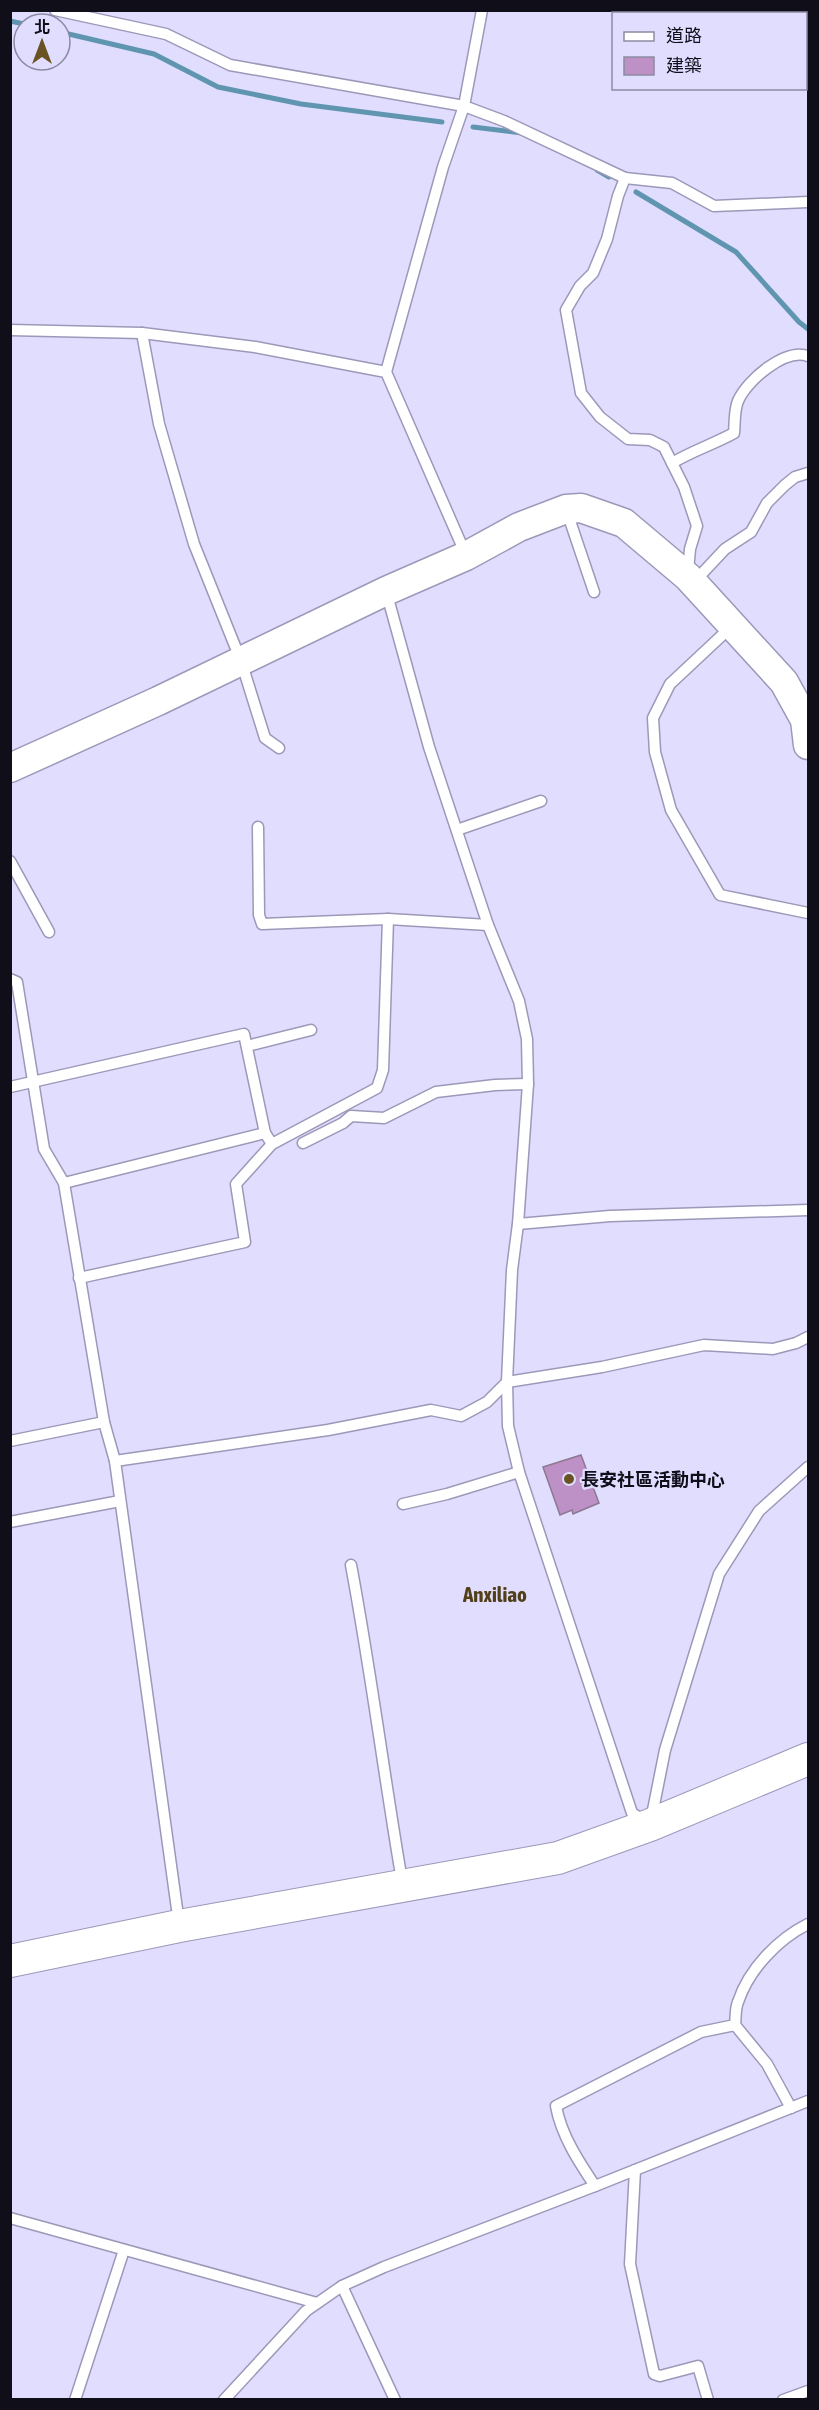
<svg xmlns="http://www.w3.org/2000/svg" width="819" height="2410" font-family="'Asap Condensed','Noto Sans TC',sans-serif">
  <style>
    .lines { fill: none; stroke-linecap: round; stroke-linejoin: round }
    .stream { stroke: #6095b0; stroke-width: 5 }
    .building { fill: #bd91c6; stroke: #8d7891; stroke-width: 1.5 }
    .service-casing { stroke: #9c98b8; stroke-width: 13 }
    .tertiary-casing { stroke: #9c98b8; stroke-width: 31 }
    .secondary-casing { stroke: #9c98b8; stroke-width: 34 }
    .service { stroke: #fff; stroke-width: 10 }
    .tertiary { stroke: #fff; stroke-width: 28 }
    .secondary { stroke: #fff; stroke-width: 32 }
    .poi-dot { fill: #6a5323; stroke: #e0ddff; stroke-width: 2 }
    .labels { text-anchor: middle; dominant-baseline: central; stroke-width: 4.5; stroke-linejoin: round; paint-order: stroke }
    .poi-label { font-size: 18px; font-weight: bold; fill: #0f0e19; stroke: #e0ddff; text-anchor: start }
    .quarter-label { font-size: 21px; font-weight: bold; fill: #513f18; stroke: #e0ddff }
  </style>
  <rect width="100%" height="100%" fill="#e0ddff"/>
  <g class="lines">
    <g class="stream">
      <polyline points="10,21 24,24"/>
      <polyline points="60,32 154,54 218,87 301,104 442,122"/>
      <polyline points="473,127 522,133"/>
      <polyline points="597,170 609,177"/>
      <polyline points="636,192 736,252 799,322 808,329"/>
    </g>
  </g>
  <polygon class="building" points="581,1455 599,1503 573,1514 572,1510 560,1515 543,1467"/>
  <g class="lines">
    <defs>
      <g id="service">
        <polyline points="55,10 166,34 230,65 464,106 504,121 625,178 672,183 714,206 808,202"/>
        <polyline points="625,178 618,196 607,239 593,273 580,286 566,310 581,393 600,417 628,439 650,440 664,447 684,487 697,526 690,549 688,571"/>
        <polyline points="10,330 142,333 255,347 386,372 466,555"/>
        <polyline points="142,333 159,424 194,544 241,661 265,738 279,748"/>
        <polyline points="386,372 443,167 464,106 482,10"/>
        <path d="M672,463C692,451 714,444 734,433C735,423 734,410 738,401C747,380 785,348 808,356"/>
        <polyline points="567,512 594,592"/>
        <polyline points="694,582 725,549 751,532 767,503 785,485 795,477 808,473"/>
        <polyline points="386,591 429,747 488,925 519,1001 527,1039 528,1084 518,1224 512,1270 507,1382 508,1426 519,1472 632,1813 650,1825 665,1750 719,1574 759,1511 808,1467"/>
        <polyline points="732,626 670,684 653,718 655,752 671,810 720,895 808,913"/>
        <polyline points="258,827 259,915 262,924 388,919 488,925"/>
        <polyline points="457,830 541,801"/>
        <polyline points="10,861 49,932"/>
        <polyline points="10,979 17,982 44,1149 64,1183 104,1422 115,1461 177,1909"/>
        <polyline points="247,1046 311,1030"/>
        <polyline points="10,1087 244,1034 265,1133 64,1183"/>
        <polyline points="265,1133 272,1144 377,1088 383,1070 388,919"/>
        <polyline points="303,1143 343,1123 351,1116 384,1118 436,1092 495,1085 528,1084"/>
        <polyline points="518,1224 610,1216 808,1210"/>
        <polyline points="79,1278 245,1242 236,1184 272,1144"/>
        <polyline points="10,1441 104,1422"/>
        <polyline points="115,1461 328,1430 431,1410 461,1416 487,1402 507,1382 602,1367 704,1345 773,1349 796,1343 808,1337"/>
        <polyline points="403,1504 447,1494 519,1472"/>
        <polyline points="10,1522 120,1501"/>
        <path d="M351,1565C370,1666 383,1768 400,1869"/>
        <polyline points="735,2025 767,2064 791,2108"/>
        <polyline points="635,2170 630,2264 654,2374 660,2376 698,2366 708,2400"/>
        <path d="M595,2186C579,2162 561,2135 556,2106L701,2032L735,2025C736,2017 735,2009 738,2002C749,1969 778,1939 808,1924"/>
        <polyline points="10,2218 317,2303"/>
        <polyline points="342,2286 395,2400"/>
        <polyline points="75,2400 124,2250"/>
        <polyline points="224,2400 306,2311 342,2286 384,2267 595,2186 808,2101"/>
        <polyline points="783,2400 808,2391"/>
      </g>
      <polyline id="tertiary" points="10,768 158,701 386,591 466,556 519,527 566,509 581,508 624,523 688,577 784,682 805,720 808,745"/>
      <polyline id="secondary" points="10,1961 179,1926 558,1858 650,1825 808,1759"/>
    </defs>
    <use href="#service" class="service-casing"/>
    <use href="#tertiary" class="tertiary-casing"/>
    <use href="#secondary" class="secondary-casing"/>
    <use href="#service" class="service"/>
    <use href="#tertiary" class="tertiary"/>
    <use href="#secondary" class="secondary"/>
  </g>
  <circle class="poi-dot" cx="569" cy="1479" r="6"/>
  <g class="labels">
    <g class="poi-label">
      <text x="581" y="1479">長安社區活動中心</text>
    </g>
    <g class="quarter-label">
      <text x="495" y="1594">Anxiliao</text>
    </g>
  </g>
  <rect width="819" height="2410" fill="none" stroke="#0f0e19" stroke-width="24"/>
  <rect x="612" y="12" width="195" height="78" fill="#e0ddff" stroke="#8c8aa3" stroke-width="1.5"/>
  <rect x="624" y="32" width="30" height="9" fill="#ffffff" stroke="#8c8aa3" stroke-width="1.5"/>
  <text x="666" y="42" font-size="18" fill="#0f0e19">道路</text>
  <rect x="624" y="57" width="30" height="18" fill="#bd91c6" stroke="#8c8aa3" stroke-width="1.5"/>
  <text x="666" y="72" font-size="18" fill="#0f0e19">建築</text>
  <g transform="translate(42 42)"><circle r="28" fill="#e0ddff" stroke="#8c8aa3" stroke-width="1.5"/>
  <path d="M0-4.5L10 22L0 15L-10 22Z" fill="#6a5323"/>
  <text y="-9" font-size="16" font-weight="bold" text-anchor="middle" fill="#0f0e19">北</text>
  </g>
</svg>
